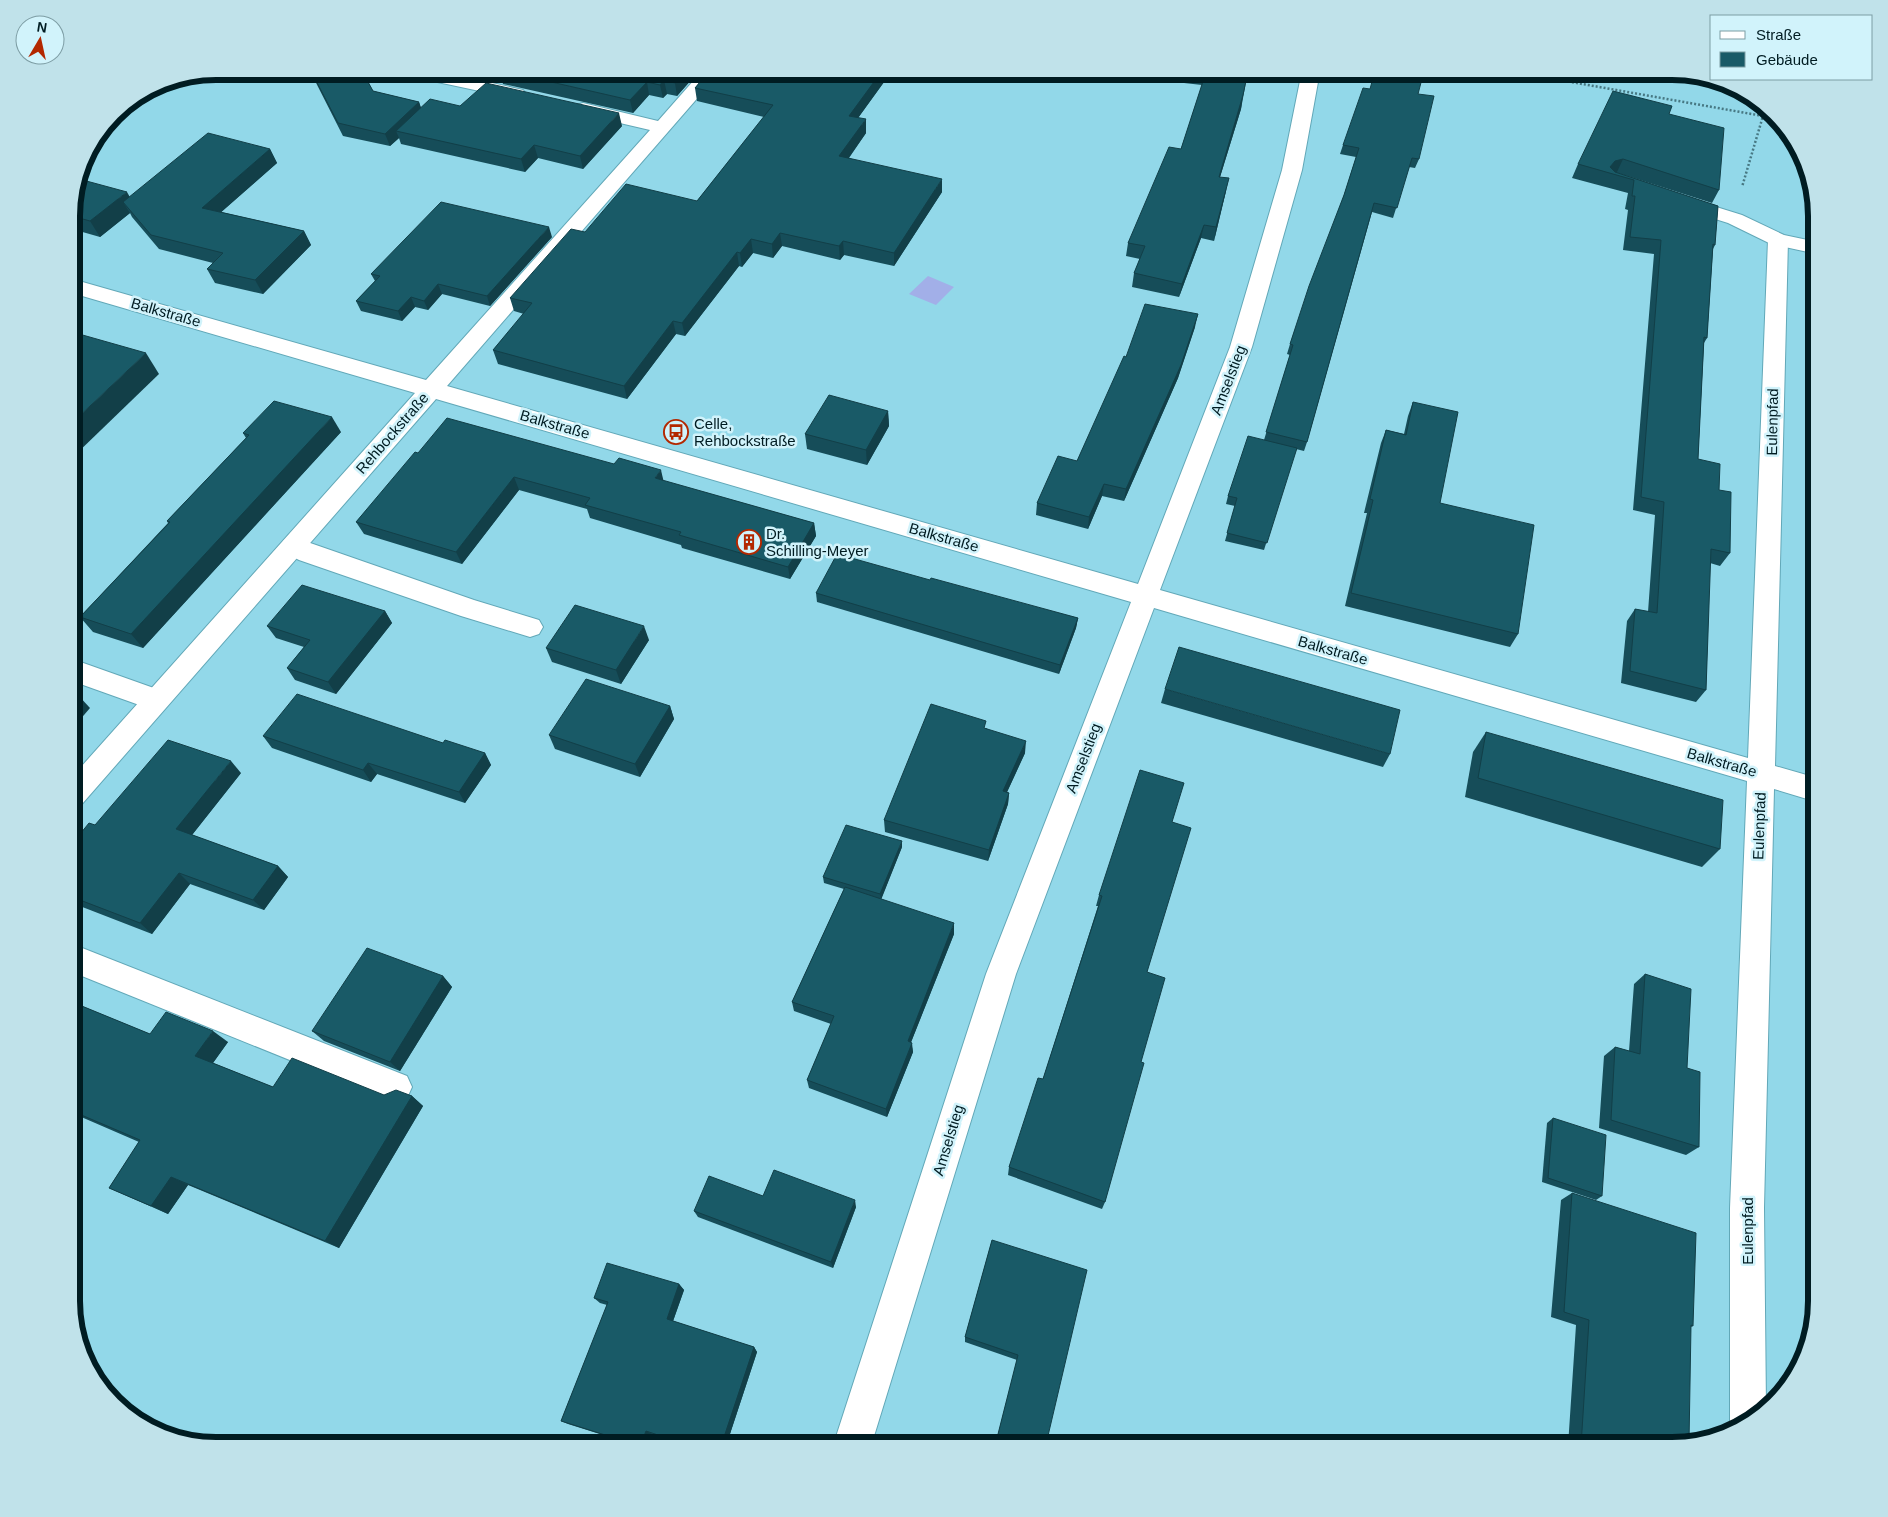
<svg xmlns="http://www.w3.org/2000/svg" width="1888" height="1517" font-family="Arial,sans-serif">
  <style>
    .water { fill: #a2afe8 }
    .lines { fill: none; stroke-linecap: round; stroke-linejoin: round }
    .service-casing { stroke: #62a8b8; stroke-width: 2 }
    .minor-casing { stroke: #62a8b8; stroke-width: 2 }
    .path { stroke: #477883; stroke-width: 2.5; stroke-dasharray: 2 2; stroke-linecap: butt }
    .service { fill: #fff; fill-rule: evenodd }
    .minor { fill: #fff; fill-rule: evenodd }
    .wall { fill: #164d59 }
    .shaded-wall { fill: #123f48 }
    .building { fill: #195a67; stroke: #123f48 }
    .labels { text-anchor: middle; dominant-baseline: central; stroke-width: 5; stroke-linejoin: round; paint-order: stroke }
    .street-label { font-size: 15px; fill: #001c22; stroke: #d1f3fb }
    .poi-label { font-size: 15px; fill: #001c22; stroke: #d1f3fb; text-anchor: start }
    .rim { fill: none; stroke: #001c22; stroke-width: 6 }
  </style>
  <rect width="100%" height="100%" fill="#92d8e9"/>
  <polygon class="water" points="928,276 954,287 936,305 909,294"/>
  <g class="lines">
    <defs>
      <g id="service">
        <polygon points="1681,196 1742,215 1784,235 1817,242 1817,254 1771,244 1728,223 1674,206 1671,202 1674,198"/>
        <polygon points="293,537 474,600 539,620 543,627 539,634 530,637 461,616 299,560 284,552 281,546 284,540"/>
        <polygon points="72,659 165,692 169,700 165,708 156,711 72,681"/>
        <polygon points="72,944 407,1076 412,1087 407,1098 396,1103 72,972"/>
      </g>
      <g id="minor">
        <polygon points="412,71 438,71 523,90 526,94 523,98 517,99 428,80 415,75"/>
        <polygon points="702,71 721,71 447,386 1138,584 1230,347 1282,170 1302,71 1320,71 1302,170 1252,347 1160,590 1748,758 1768,240 1771,236 1778,234 1785,236 1788,240 1775,766 1817,778 1817,802 1774,789 1764,1208 1766,1408 1734,1432 1730,1422 1730,1208 1747,781 1154,608 1016,974 871,1446 833,1446 986,974 1131,602 436,399 82,804 72,808 72,777 415,393 72,293 72,279 426,380 650,130 577,113 574,109 577,105 583,103 658,121"/>
      </g>
    </defs>
    <use href="#service" class="service-casing"/>
    <use href="#minor" class="minor-casing"/>
    <g class="path">
      <polyline points="1509,71 1763,116 1742,187"/>
      <polyline points="1659,71 1737,90"/>
      <polyline points="1767,107 1763,116 1779,122"/>
    </g>
    <use href="#service" class="service"/>
    <use href="#minor" class="minor"/>
  </g>
  <g class="wall">
    <polygon points="310,71 362,71 373,91 419,102 421,108 460,106 622,126 583,169 538,158 525,172 401,144 399,138 390,146 343,136"/>
    <polygon points="499,71 699,71 677,96 667,94 663,98 649,95 633,113 503,84"/>
    <polygon points="709,71 892,71 858,118 866,133 849,158 942,192 894,266 844,255 840,260 782,246 773,258 753,253 742,267 739,266 685,336 676,334 627,399 498,364 493,350 524,314 514,311 510,298 585,232 697,201 764,117 697,101 695,88"/>
    <polygon points="1077,71 1108,71 1105,76"/>
    <polygon points="1186,71 1248,71 1241,109 1220,177 1226,191 1214,241 1201,238 1179,297 1132,287 1134,273 1140,259 1126,256 1128,243 1181,149 1202,85 1184,83"/>
    <polygon points="1370,89 1418,94 1419,159 1415,168 1409,167 1393,218 1372,212 1307,442 1304,451 1296,449 1264,550 1225,541 1235,506 1226,504 1228,496 1264,440 1290,355 1287,354 1290,344 1344,195 1356,157 1340,154 1343,145"/>
    <polygon points="1669,114 1719,190 1712,203 1615,172 1718,206 1715,245 1713,249 1707,338 1704,343 1698,459 1719,490 1730,553 1720,566 1710,563 1706,690 1696,702 1621,683 1627,621 1635,609 1648,612 1655,515 1633,510 1654,254 1623,250 1628,210 1625,209 1628,193 1572,178 1578,164"/>
    <polygon points="270,149 277,163 221,212 304,231 311,245 263,294 215,283 207,269 213,263 159,249 132,217 130,213 100,237 72,229 72,206 130,197"/>
    <polygon points="552,237 490,306 442,294 428,310 415,307 402,321 361,311 356,301 375,281 371,274"/>
    <polygon points="1195,327 1178,378 1124,501 1102,496 1088,529 1036,515 1037,503 1077,461 1126,357"/>
    <polygon points="1413,402 1440,503 1518,634 1510,647 1345,606 1367,513 1364,513 1381,443 1386,430 1404,434 1408,416"/>
    <polygon points="888,411 889,426 867,465 807,449 805,434"/>
    <polygon points="341,432 143,648 93,632 80,617 168,523 167,521 246,438 243,433"/>
    <polygon points="418,453 663,481 814,523 816,536 790,579 682,548 681,545 590,518 587,509 519,490 462,564 364,534 356,522"/>
    <polygon points="930,580 1078,618 1076,628 1059,674 817,602 816,593"/>
    <polygon points="385,611 392,623 336,694 295,680 287,668 304,647 276,638 267,626"/>
    <polygon points="649,640 621,684 552,662 546,648"/>
    <polygon points="1165,689 1390,754 1383,767 1161,703"/>
    <polygon points="670,706 674,719 640,777 555,749 549,735"/>
    <polygon points="986,728 1025,753 1007,792 1009,793 1008,804 988,861 885,832 884,820"/>
    <polygon points="1486,732 1720,849 1702,867 1465,797 1473,752"/>
    <polygon points="263,736 443,743 485,753 491,765 465,803 377,774 371,782 272,748"/>
    <polygon points="241,773 192,835 278,866 288,877 264,910 190,884 152,934 72,903 72,844 95,825"/>
    <polygon points="1172,822 1147,972 1141,1062 1105,1202 1102,1209 1008,1175 1009,1167 1043,1079 1098,906 1096,906 1099,895"/>
    <polygon points="902,847 881,899 954,934 911,1042 913,1052 887,1117 809,1088 807,1080 831,1024 794,1011 792,1002 844,889 824,883 823,877"/>
    <polygon points="1817,851 1817,911 1814,910 1813,854"/>
    <polygon points="1645,974 1687,1068 1699,1147 1686,1155 1599,1128 1604,1056 1615,1047 1629,1051 1634,984"/>
    <polygon points="443,976 452,987 400,1071 324,1041 312,1031"/>
    <polygon points="72,1002 150,1034 228,1042 213,1063 273,1087 384,1095 412,1096 423,1106 339,1248 188,1185 168,1214 109,1188 139,1142 72,1113"/>
    <polygon points="1553,1118 1602,1196 1596,1200 1542,1182 1547,1123"/>
    <polygon points="1817,1124 1817,1302 1813,1321 1809,1128"/>
    <polygon points="1572,1193 1693,1326 1691,1327 1672,1446 1568,1446 1576,1325 1551,1317 1561,1200"/>
    <polygon points="856,1207 833,1268 698,1217 694,1211"/>
    <polygon points="992,1240 1047,1440 995,1446 1017,1360 965,1342 965,1337"/>
    <polygon points="679,1284 684,1290 673,1321 754,1347 757,1352 726,1446 688,1446 652,1434 647,1446 638,1446 568,1424 561,1421 607,1305 600,1303 594,1298"/>
  </g>
  <g class="shaded-wall">
    <polygon points="685,71 699,71 677,96 675,83"/>
    <polygon points="882,71 892,71 850,129 849,116"/>
    <polygon points="664,80 667,94 663,98 660,85"/>
    <polygon points="647,82 649,95 633,113 630,100"/>
    <polygon points="1243,95 1241,109 1216,190 1219,177"/>
    <polygon points="419,102 423,114 396,131 399,138 390,146 385,134"/>
    <polygon points="619,113 622,126 583,169 580,156"/>
    <polygon points="866,119 866,133 840,170 839,156"/>
    <polygon points="534,145 538,158 525,172 521,159"/>
    <polygon points="270,149 277,163 210,222 202,208"/>
    <polygon points="1623,159 1617,172 1612,173 1610,167 1615,161"/>
    <polygon points="1229,178 1226,191 1214,241 1216,227"/>
    <polygon points="942,179 942,192 894,266 894,253"/>
    <polygon points="127,192 136,208 123,202 130,213 100,237 90,221"/>
    <polygon points="1204,225 1201,238 1179,297 1182,284"/>
    <polygon points="549,227 552,237 490,306 487,296"/>
    <polygon points="304,231 311,245 263,294 255,280"/>
    <polygon points="780,233 782,246 773,258 772,244"/>
    <polygon points="751,239 753,253 742,267 740,253"/>
    <polygon points="843,241 844,255 840,260 839,246"/>
    <polygon points="737,252 739,266 685,336 682,323"/>
    <polygon points="438,284 442,294 428,310 424,301"/>
    <polygon points="411,297 415,307 402,321 398,311"/>
    <polygon points="1198,314 1195,327 1178,378 1124,501 1126,489"/>
    <polygon points="673,321 676,334 627,399 624,386"/>
    <polygon points="146,353 159,374 72,458 72,423"/>
    <polygon points="888,411 889,426 867,465 866,450"/>
    <polygon points="332,417 341,432 143,648 131,634"/>
    <polygon points="661,470 664,483 655,478"/>
    <polygon points="514,477 519,490 462,564 456,552"/>
    <polygon points="1104,484 1102,496 1088,529 1089,517"/>
    <polygon points="814,523 816,536 790,579 788,567"/>
    <polygon points="385,611 392,623 336,694 328,682"/>
    <polygon points="1078,618 1076,628 1059,674 1060,665"/>
    <polygon points="644,626 649,640 621,684 616,670"/>
    <polygon points="78,695 90,708 72,729 72,702"/>
    <polygon points="670,706 674,719 640,777 635,764"/>
    <polygon points="1026,741 1025,753 1002,803 1003,791"/>
    <polygon points="485,753 491,765 465,803 459,792"/>
    <polygon points="231,761 241,773 188,840 176,829"/>
    <polygon points="368,763 377,774 371,782 363,770"/>
    <polygon points="1009,793 1008,804 988,861 989,850"/>
    <polygon points="902,841 902,847 881,900 880,894"/>
    <polygon points="278,866 288,877 264,910 253,900"/>
    <polygon points="179,873 190,884 152,934 140,923"/>
    <polygon points="954,923 954,934 908,1050 908,1041"/>
    <polygon points="443,976 452,987 400,1071 390,1062"/>
    <polygon points="213,1031 228,1042 210,1067 195,1056"/>
    <polygon points="912,1043 913,1052 887,1117 886,1109"/>
    <polygon points="412,1096 423,1106 339,1248 325,1241"/>
    <polygon points="171,1177 188,1185 168,1214 151,1206"/>
    <polygon points="855,1200 856,1207 833,1268 831,1262"/>
    <polygon points="679,1284 684,1290 672,1324 667,1319"/>
    <polygon points="754,1347 757,1352 726,1446 721,1446"/>
    <polygon points="646,1431 652,1434 647,1446 640,1446"/>
  </g>
  <g class="building">
    <polygon points="311,71 362,71 373,91 419,102 385,134 338,123"/>
    <polygon points="503,71 685,71 675,83 664,80 660,85 647,82 630,100"/>
    <polygon points="709,71 882,71 849,116 866,119 839,156 942,179 894,253 843,241 839,246 780,233 772,244 751,239 740,253 737,252 682,323 673,321 624,386 493,350 532,303 510,298 571,229 585,232 626,184 697,201 773,105 695,88"/>
    <polygon points="1196,71 1248,71 1243,95 1219,177 1229,178 1216,227 1204,225 1182,284 1134,273 1145,246 1128,243 1169,147 1181,149 1206,72"/>
    <polygon points="1375,71 1424,71 1418,94 1434,96 1419,159 1412,158 1397,208 1374,203 1307,442 1266,432 1293,345 1290,344 1309,286 1344,195 1359,148 1343,145 1363,88 1370,89"/>
    <polygon points="486,83 619,113 580,156 534,145 521,159 396,131 430,99 460,106"/>
    <polygon points="1613,91 1672,106 1669,114 1724,128 1719,190 1623,159 1615,161 1610,167 1615,172 1718,206 1715,245 1713,244 1707,338 1704,337 1698,459 1720,464 1719,490 1731,492 1730,553 1711,549 1706,690 1630,671 1635,609 1657,613 1664,502 1641,497 1661,240 1630,237 1635,196 1632,196 1634,180 1578,164"/>
    <polygon points="208,133 270,149 202,208 304,231 255,280 207,269 223,253 151,235 123,202"/>
    <polygon points="79,179 127,192 90,221 72,216 72,206"/>
    <polygon points="441,202 549,227 487,296 438,284 424,301 411,297 398,311 356,301 380,276 371,274"/>
    <polygon points="1145,304 1198,314 1181,365 1126,489 1104,484 1089,517 1037,503 1058,456 1077,461 1124,356 1126,357"/>
    <polygon points="72,332 146,353 72,423"/>
    <polygon points="829,395 888,411 866,450 805,434"/>
    <polygon points="274,401 332,417 131,634 80,617 170,522 167,521 249,435 243,433"/>
    <polygon points="1413,402 1458,412 1440,503 1534,525 1518,634 1351,593 1373,500 1370,499 1386,430 1406,435"/>
    <polygon points="447,418 614,464 619,458 661,470 655,478 814,523 788,567 679,535 681,532 585,505 590,498 514,477 456,552 356,522 415,452 418,453"/>
    <polygon points="1248,436 1297,448 1267,543 1227,533 1237,498 1228,496"/>
    <polygon points="837,554 930,580 931,578 1078,618 1060,665 816,593"/>
    <polygon points="302,585 385,611 328,682 287,668 310,640 267,626"/>
    <polygon points="575,605 644,626 616,670 546,648"/>
    <polygon points="1179,647 1400,710 1390,754 1165,689"/>
    <polygon points="586,679 670,706 635,764 549,735"/>
    <polygon points="72,693 78,695 72,702"/>
    <polygon points="297,694 443,743 445,740 485,753 459,792 368,763 363,770 263,736"/>
    <polygon points="931,704 986,721 984,728 1026,741 1003,791 1009,793 989,850 884,820"/>
    <polygon points="1486,732 1723,800 1720,849 1478,778"/>
    <polygon points="168,740 231,761 176,829 278,866 253,900 179,873 140,923 72,897 72,844 89,823 95,825"/>
    <polygon points="1140,770 1184,783 1172,822 1191,828 1147,972 1165,978 1141,1062 1144,1063 1105,1202 1009,1167 1038,1078 1043,1079 1102,896 1099,895"/>
    <polygon points="846,825 902,841 880,894 823,877"/>
    <polygon points="845,887 954,923 908,1041 912,1043 886,1109 807,1080 834,1016 792,1002"/>
    <polygon points="367,948 443,976 390,1062 312,1031"/>
    <polygon points="1645,974 1691,989 1687,1068 1700,1072 1699,1147 1611,1120 1615,1047 1640,1054"/>
    <polygon points="72,1002 150,1034 166,1012 213,1031 195,1056 273,1087 292,1058 384,1095 396,1090 412,1096 325,1241 171,1177 151,1206 109,1188 140,1140 72,1111"/>
    <polygon points="1553,1118 1606,1135 1602,1196 1548,1178"/>
    <polygon points="774,1170 855,1200 831,1262 694,1211 709,1176 763,1196"/>
    <polygon points="1572,1193 1696,1233 1693,1326 1691,1325 1689,1442 1672,1446 1581,1446 1589,1320 1564,1312"/>
    <polygon points="992,1240 1087,1270 1047,1440 1064,1446 995,1446 1018,1355 965,1337"/>
    <polygon points="607,1263 679,1284 667,1319 754,1347 721,1446 691,1446 646,1431 640,1446 561,1421 608,1302 594,1298"/>
  </g>
  <defs>
    <symbol id="bus-ring" viewBox="-11 -11 22 22"><circle r="9.5" fill="#d1f3fb" stroke="#b32800" stroke-width="1.5"/><path d="M-5-6H5V4H4V6H2V4H-2V6H-4V4H-5ZM-3.5-4V0h7V-4ZM-3.5 1.2v1.5H-2V1.2ZM2 1.2v1.5H3.5V1.2Z" fill="#b32800"/></symbol>
    <symbol id="building-ring" viewBox="-11 -11 22 22"><circle r="9.5" fill="#d1f3fb" stroke="#b32800" stroke-width="1.5"/><path d="M-4-6H4V6H1V3H-1V6H-4ZM-2.5-4.3h1.7v1.8h-1.7ZM.8-4.3h1.7v1.8H.8ZM-2.5-1h1.7V.8h-1.7ZM.8-1h1.7V.8H.8Z" fill="#b32800"/></symbol>
  </defs>
  <g fill-rule="evenodd">
    <use href="#bus-ring" x="662" y="418" width="28" height="28"/>
    <use href="#building-ring" x="735" y="528" width="28" height="28"/>
  </g>
  <g class="labels">
    <g class="street-label">
      <text transform="translate(166 312) rotate(16)">Balkstraße</text>
      <text transform="translate(1228 380) rotate(-69)">Amselstieg</text>
      <text transform="translate(1772 422) rotate(-89)">Eulenpfad</text>
      <text transform="translate(555 424) rotate(16)">Balkstraße</text>
      <text transform="translate(392 433) rotate(-49)">Rehbockstraße</text>
      <text transform="translate(944 537) rotate(16)">Balkstraße</text>
      <text transform="translate(1333 650) rotate(16)">Balkstraße</text>
      <text transform="translate(1083 758) rotate(-69)">Amselstieg</text>
      <text transform="translate(1722 762) rotate(16)">Balkstraße</text>
      <text transform="translate(1759 826) rotate(-88)">Eulenpfad</text>
      <text transform="translate(948 1140) rotate(-73)">Amselstieg</text>
      <text transform="translate(1747 1231) rotate(-90)">Eulenpfad</text>
    </g>
    <g class="poi-label">
      <text x="694" y="423">Celle,<tspan x="694" dy="17">Rehbockstraße</tspan></text>
      <text x="766" y="533">Dr.<tspan x="766" dy="17">Schilling-Meyer</tspan></text>
    </g>
  </g>
  <path d="M0 0H1888V1517H0ZM216 80H1672A136 136 0 0 1 1808 216V1301A136 136 0 0 1 1672 1437H216A136 136 0 0 1 80 1301V216A136 136 0 0 1 216 80Z" fill="#c0e2ea" fill-rule="evenodd"/>
  <path class="rim" d="M216 80H1672A136 136 0 0 1 1808 216V1301A136 136 0 0 1 1672 1437H216A136 136 0 0 1 80 1301V216A136 136 0 0 1 216 80Z"/>
  <rect x="1710" y="15" width="162" height="65" fill="#d1f3fb" stroke="#7d9da4"/>
  <rect x="1720" y="31" width="25" height="8" fill="#ffffff" stroke="#7d9da4"/>
  <text x="1756" y="40" font-size="15" fill="#001c22">Straße</text>
  <rect x="1720" y="52" width="25" height="15" fill="#195a67" stroke="#7d9da4"/>
  <text x="1756" y="65" font-size="15" fill="#001c22">Gebäude</text>
  <g transform="translate(40 40) rotate(9)"><circle r="24" fill="#d1f3fb" stroke="#7d9da4"/>
  <path d="M0-4L9 19L0 12L-9 19Z" fill="#b32800"/>
  <text y="-8" font-size="14" font-weight="bold" text-anchor="middle" fill="#001c22">N</text>
  </g>
</svg>
